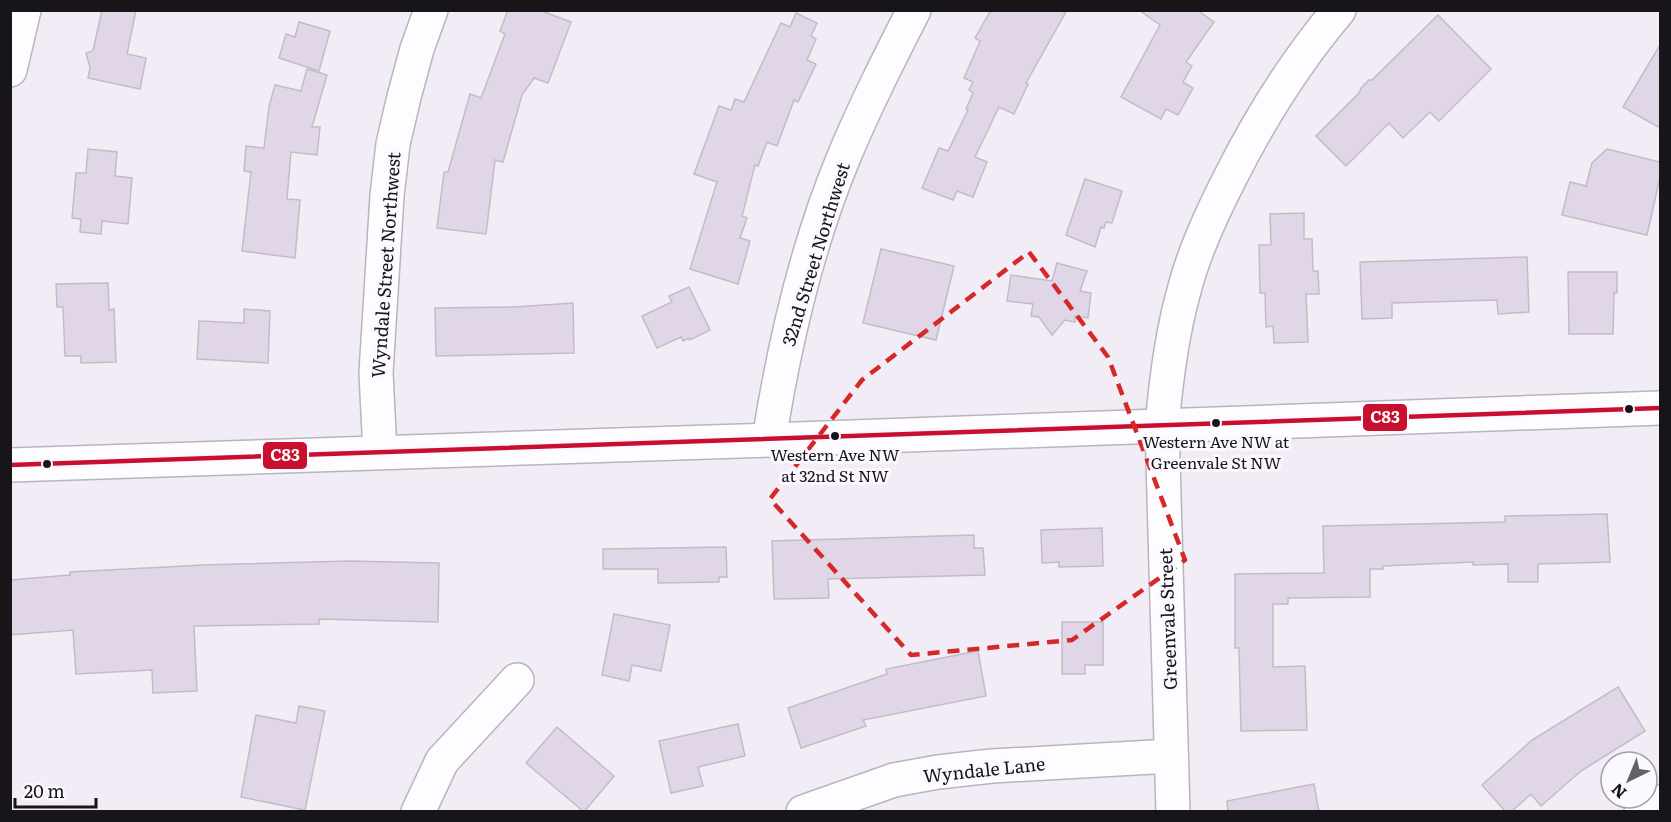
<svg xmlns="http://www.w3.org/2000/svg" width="1671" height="822" font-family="Literata,serif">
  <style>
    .building { fill: #e0d6e8; stroke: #c1bdc4; stroke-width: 1.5 }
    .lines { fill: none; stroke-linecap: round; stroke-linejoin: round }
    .minor-casing { stroke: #b9b5bc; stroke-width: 36 }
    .minor { stroke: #fdfcfe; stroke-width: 33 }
    .bus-1-casing { stroke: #fcf8ff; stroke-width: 9 }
    .bus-1 { stroke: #c8102e; stroke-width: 4.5 }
    .marked { fill: none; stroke: #d62828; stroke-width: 4.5; stroke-dasharray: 12 8; stroke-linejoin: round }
    .bus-dot { fill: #17141a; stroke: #fcf8ff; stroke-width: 2 }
    .labels { text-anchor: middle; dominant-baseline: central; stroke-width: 6; stroke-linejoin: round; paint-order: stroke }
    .bus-label { font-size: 16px; fill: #17141a; stroke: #fcf8ff }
    .street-label { font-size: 18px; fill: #17141a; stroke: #fcf8ff }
    .line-badge { stroke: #fcf8ff; stroke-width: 2 }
    .badge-label { font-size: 16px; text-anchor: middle; font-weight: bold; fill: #fff }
  </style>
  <rect width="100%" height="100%" fill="#f1ecf5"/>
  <g class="building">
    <polygon points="102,10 136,10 127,54 146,58 140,89 88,78 90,68 86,53 93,51"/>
    <polygon points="508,10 539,10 571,22 548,83 534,78 522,95 503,162 495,160 486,234 437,228 444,172 448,172 470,94 481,98 505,34 500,31"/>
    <polygon points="991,10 1067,10 1026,83 1028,84 1014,114 999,107 975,157 987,162 973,197 957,191 953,200 922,188 939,148 948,151 968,110 966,109 973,93 969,90 973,82 964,78 980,41 975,38"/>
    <polygon points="1139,10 1197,10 1214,22 1186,62 1192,66 1183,82 1193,88 1178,115 1166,109 1161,119 1121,97 1160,25"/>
    <polygon points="796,13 817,23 811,36 816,39 807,60 816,64 798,102 794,100 777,146 767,142 758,166 755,165 742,216 747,218 740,238 750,241 738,284 690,269 717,182 694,174 719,106 731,110 735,99 744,102 781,23 790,27"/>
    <polygon points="1438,15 1491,69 1439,121 1430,112 1403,138 1389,123 1346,166 1316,136 1359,93 1361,88 1369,80 1372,80"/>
    <polygon points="299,22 330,31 319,71 279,58 286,34 295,37"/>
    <polygon points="1660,45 1660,128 1623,107"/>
    <polygon points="307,69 327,75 312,127 320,127 317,155 291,152 287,199 300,200 295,258 242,251 251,172 244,171 246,146 264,148 269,107 275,85 301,91"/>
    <polygon points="88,149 117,152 115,176 132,178 128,224 102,221 101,234 80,232 81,219 72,218 76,173 86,173"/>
    <polygon points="1607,149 1660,162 1660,177 1647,235 1562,215 1570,182 1586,186 1592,163"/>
    <polygon points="1085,179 1122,191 1112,223 1106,222 1104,228 1101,227 1095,247 1066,235"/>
    <polygon points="1304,213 1304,239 1312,239 1313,271 1318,271 1319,294 1306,294 1308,342 1274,343 1273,326 1266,327 1265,293 1260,293 1259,245 1271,245 1270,214"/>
    <polygon points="881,249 954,266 936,340 863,323"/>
    <polygon points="1527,257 1529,312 1498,314 1497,300 1392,303 1392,318 1362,319 1360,262"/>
    <polygon points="1057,263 1087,271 1080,291 1091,293 1088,318 1075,316 1075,322 1065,320 1052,335 1039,317 1031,316 1033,304 1007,301 1011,275 1052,281"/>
    <polygon points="1568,272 1617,272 1617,293 1614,293 1613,334 1569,334"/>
    <polygon points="108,283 109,310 114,309 116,362 81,363 81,356 65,356 63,307 57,307 56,284"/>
    <polygon points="689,287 710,330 690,340 689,338 683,341 681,337 657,348 642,316 672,302 669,296"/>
    <polygon points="573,303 574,353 436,356 435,308 514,307"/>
    <polygon points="244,309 270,311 268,363 197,359 199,321 244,323"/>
    <polygon points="1607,514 1610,562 1538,564 1538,582 1508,582 1508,564 1473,565 1473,562 1383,566 1383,569 1370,569 1370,597 1288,598 1288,604 1273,604 1273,667 1305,666 1307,730 1241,731 1239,648 1235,648 1235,574 1324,573 1323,526 1505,522 1505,516"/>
    <polygon points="1102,528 1103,566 1059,567 1059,562 1042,563 1041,530"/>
    <polygon points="974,535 974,548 983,548 985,575 828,579 829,598 774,599 772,541"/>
    <polygon points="726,547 727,577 719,577 719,582 658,583 658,569 603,569 603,549"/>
    <polygon points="349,561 439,563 438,622 319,619 319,624 194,626 197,691 153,693 152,670 76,674 73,630 10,635 10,580 70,575 70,572 204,565"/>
    <polygon points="614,614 670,625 661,671 632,665 629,681 602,675"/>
    <polygon points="1062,622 1103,622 1103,665 1085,665 1085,674 1062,674"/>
    <polygon points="978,651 986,696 863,720 866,726 801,748 788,708 887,674 886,669"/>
    <polygon points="1618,687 1645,731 1581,771 1541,806 1531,794 1511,812 1506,812 1482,785 1532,740"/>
    <polygon points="299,706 325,711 305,810 241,797 256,715 296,723"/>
    <polygon points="738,724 745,756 698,767 703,786 671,793 659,741"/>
    <polygon points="557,727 614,776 584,812 526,763"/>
    <polygon points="1314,784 1319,812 1228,812 1227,801"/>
  </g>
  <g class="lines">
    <defs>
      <g id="minor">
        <polyline points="10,70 24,10"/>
        <path d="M769,440C784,345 806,248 843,159C864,108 889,59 914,10"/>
        <polyline points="380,452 376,373 387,196 393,144 404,97 417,49 431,10"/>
        <polyline points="10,465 769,440 1660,408"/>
        <polyline points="418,812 442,761 517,680"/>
        <polyline points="803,812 894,780 938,772 992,766 1171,756"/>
        <path d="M1173,812L1162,426C1166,379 1172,332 1185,287C1195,249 1212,213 1230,178C1260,118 1295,62 1339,10"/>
        <polyline points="1641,812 1660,802"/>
      </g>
    </defs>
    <use href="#minor" class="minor-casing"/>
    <use href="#minor" class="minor"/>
    <defs>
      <polyline id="bus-1" points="10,465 1660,408"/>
    </defs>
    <use href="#bus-1" class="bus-1-casing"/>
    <use href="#bus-1" class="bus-1"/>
  </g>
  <path class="marked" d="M1029,252L1108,357L1185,560L1072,640L911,655L770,499L862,380Z"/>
  <g class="bus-dot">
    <circle cx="1629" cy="409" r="5"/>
    <circle cx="1216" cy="423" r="5"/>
    <circle cx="835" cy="436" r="5"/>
    <circle cx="47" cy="464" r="5"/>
  </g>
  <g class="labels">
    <g class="bus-label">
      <text x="1216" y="441">Western Ave NW at<tspan x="1216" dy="21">Greenvale St NW</tspan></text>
      <text x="835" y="454">Western Ave NW<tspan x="835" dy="21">at 32nd St NW</tspan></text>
    </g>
    <g class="street-label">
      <text transform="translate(815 254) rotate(-73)">32nd Street Northwest</text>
      <text transform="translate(385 265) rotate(-86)">Wyndale Street Northwest</text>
      <text transform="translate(1167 619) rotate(-92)">Greenvale Street</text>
      <text transform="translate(984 769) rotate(-6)">Wyndale Lane</text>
    </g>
  </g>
  <g class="line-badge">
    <rect x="1362" y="403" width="46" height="29" rx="6" fill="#c8102e"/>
    <rect x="262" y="441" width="46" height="29" rx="6" fill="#c8102e"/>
  </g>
  <g class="badge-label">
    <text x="1385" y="423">C83</text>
    <text x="285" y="461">C83</text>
  </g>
  <rect width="1671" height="822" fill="none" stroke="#17141a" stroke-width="24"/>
  <g transform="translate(1629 780) rotate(223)"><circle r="28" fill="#fcf8ff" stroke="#a09da3" stroke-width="1.5"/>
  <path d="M0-4.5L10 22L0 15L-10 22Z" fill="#636067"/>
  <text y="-9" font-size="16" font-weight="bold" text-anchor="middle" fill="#17141a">N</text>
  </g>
  <path d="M15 798v9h81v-9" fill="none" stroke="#17141a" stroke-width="3"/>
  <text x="24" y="798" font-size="18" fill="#17141a" stroke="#fcf8ff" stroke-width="4.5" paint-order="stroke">20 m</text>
</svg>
